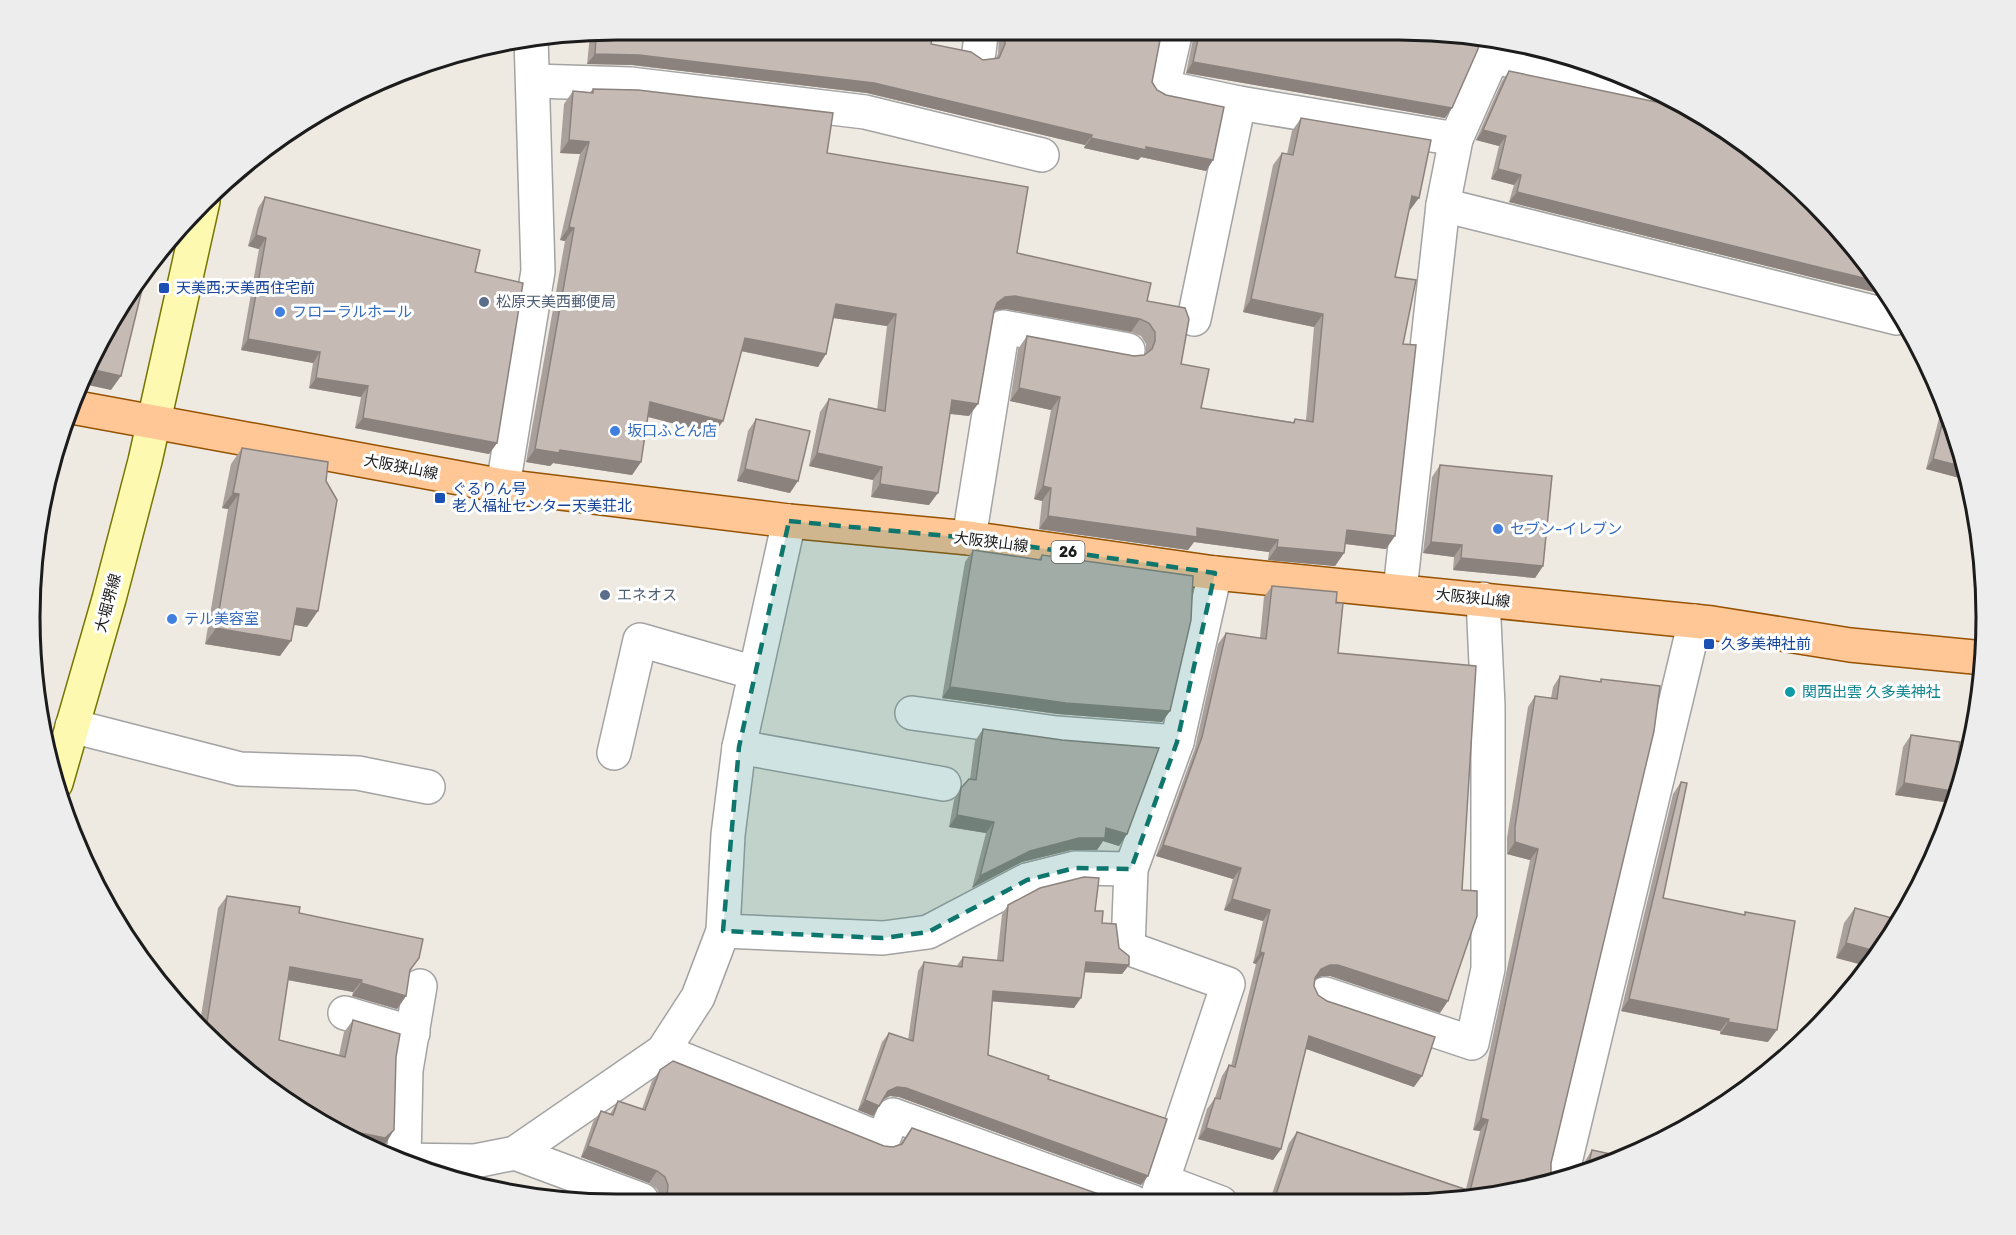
<svg xmlns="http://www.w3.org/2000/svg" width="2016" height="1235" font-family="Rubik,'Noto Sans JP',sans-serif">
  <style>
    .lines { fill: none; stroke-linecap: round; stroke-linejoin: round }
    .street-casing { stroke: #a3a3a3; stroke-width: 36 }
    .secondary-casing { stroke: #770; stroke-width: 36 }
    .primary-casing { stroke: #955300; stroke-width: 36 }
    .street { stroke: #fff; stroke-width: 33 }
    .secondary { stroke: #fdf9b1; stroke-width: 33 }
    .primary { stroke: #ffc696; stroke-width: 33 }
    .wall { fill: #aaa09b }
    .shaded-wall { fill: #8b827e }
    .building { fill: #c6bab4; stroke: #8b827e; stroke-width: 1.5 }
    .marked { fill: #0f766e; fill-opacity: 0.2; stroke: #0f766e; stroke-width: 4.5; stroke-dasharray: 12 8; stroke-linejoin: round }
    .transit-dot { fill: #1a4fb4; stroke: #fff; stroke-width: 2 }
    .service-dot { fill: #5c6f8a; stroke: #fff; stroke-width: 2 }
    .shop-dot { fill: #3f7fe0; stroke: #fff; stroke-width: 2 }
    .culture-dot { fill: #0f9aa8; stroke: #fff; stroke-width: 2 }
    .labels { text-anchor: middle; dominant-baseline: central; stroke-width: 6; stroke-linejoin: round; paint-order: stroke }
    .shield { fill: #fff; stroke: #606060; stroke-width: 1.5 }
    .shield-label { font-size: 14px; font-weight: bold; fill: #1c1c1c }
    .transit-label { font-size: 15px; fill: #164399; stroke: #fff; text-anchor: start }
    .service-label { font-size: 15px; fill: #4e5e75; stroke: #fff; text-anchor: start }
    .shop-label { font-size: 15px; fill: #366cbe; stroke: #fff; text-anchor: start }
    .street-label { font-size: 15px; fill: #1c1c1c; stroke: #fff }
    .culture-label { font-size: 15px; fill: #0d838f; stroke: #fff; text-anchor: start }
    .rim { fill: none; stroke: #1c1c1c; stroke-width: 3 }
  </style>
  <rect width="100%" height="100%" fill="#eee9e1"/>
  <g class="lines">
    <defs>
      <g id="street">
        <polyline points="1175,35 1163,87 1239,103 1456,139"/>
        <polyline points="979,52 981,35"/>
        <polyline points="1494,57 1658,95"/>
        <polyline points="534,81 630,84 865,112 1042,155"/>
        <polyline points="1443,205 1897,318 1899,312"/>
        <polyline points="1194,319 1239,103"/>
        <polyline points="503,486 538,271 531,37"/>
        <polyline points="969,538 1003,327 1128,350"/>
        <polyline points="1400,590 1443,205 1456,139 1499,42"/>
        <polyline points="912,713 1056,733 1177,742"/>
        <polyline points="72,726 240,769 358,773 428,787"/>
        <polyline points="739,747 944,784"/>
        <polyline points="614,753 640,640 755,673"/>
        <polyline points="723,931 883,938 928,932 1027,880 1075,868 1131,869"/>
        <polyline points="1325,994 1472,1043 1488,969 1488,706 1483,599"/>
        <polyline points="345,1013 413,1033"/>
        <polyline points="663,1051 883,1140 893,1115 1133,1202"/>
        <polyline points="515,1153 642,1200"/>
        <polyline points="392,1160 475,1161 515,1153 663,1051 698,997 723,931 728,835 739,747 789,521"/>
        <polyline points="404,1160 406,1070 420,986"/>
        <polyline points="1561,1179 1695,621"/>
        <polyline points="1163,1181 1221,1203"/>
        <polyline points="1155,1203 1228,984 1128,948 1131,869 1177,742 1215,573"/>
      </g>
      <polyline id="secondary" points="56,783 109,599 145,461 203,201"/>
      <polyline id="primary" points="72,407 503,486 789,521 969,538 1215,573 1712,623 1850,645 1984,658"/>
    </defs>
    <use href="#street" class="street-casing"/>
    <use href="#secondary" class="secondary-casing"/>
    <use href="#primary" class="primary-casing"/>
    <use href="#street" class="street"/>
    <use href="#secondary" class="secondary"/>
    <use href="#primary" class="primary"/>
  </g>
  <g class="wall">
    <polygon points="590,35 932,35 931,44 983,60 996,58 998,54 999,35 1161,35 1152,82 1157,90 1213,160 1206,171 1141,157 1138,160 1084,148 1085,145 867,93 632,65 587,64"/>
    <polygon points="1193,35 1475,35 1445,118 1186,73 1193,39"/>
    <polygon points="1509,71 1840,230 1887,295 1819,279 1509,202 1514,185 1491,179 1499,146 1476,140 1502,81"/>
    <polygon points="593,89 827,153 1017,253 1147,301 1181,364 1201,408 1293,422 1295,419 1306,420 1314,327 1243,312 1273,165 1282,153 1287,154 1292,131 1301,118 1410,210 1409,210 1395,277 1403,344 1386,549 1345,544 1344,553 1335,566 1268,560 1269,552 1194,542 1188,550 1039,529 1042,501 1034,499 1051,410 1010,401 1018,349 1027,336 1134,356 1144,355 1146,353 1146,344 1141,336 1131,332 1006,309 996,310 993,312 969,416 950,414 929,505 871,497 873,480 809,466 820,412 829,399 877,410 887,326 833,318 818,367 741,351 714,434 648,417 641,462 632,475 553,463 550,466 526,462 565,241 560,240 580,154 560,153 564,104 573,91 590,92"/>
    <polygon points="265,197 475,272 497,443 489,454 355,428 361,397 309,388 313,363 241,350 259,249 248,246 258,208"/>
    <polygon points="1943,403 1955,428 1967,480 1926,469"/>
    <polygon points="756,419 790,493 737,481 748,431"/>
    <polygon points="242,448 307,627 294,625 280,656 205,644 228,509 222,508 231,464"/>
    <polygon points="1440,465 1543,566 1535,578 1453,570 1454,557 1423,553 1432,477"/>
    <polygon points="973,550 1038,560 1042,555 1170,711 1162,722 1058,714 942,698 965,562"/>
    <polygon points="1272,586 1336,603 1338,653 1440,1013 1330,976 1322,976 1315,979 1314,986 1318,995 1414,1087 1306,1049 1281,1149 1273,1160 1198,1139 1207,1109 1215,1098 1222,1076 1229,1065 1231,1066 1256,964 1253,963 1263,921 1224,910 1233,879 1156,856 1195,748 1218,644 1226,633 1260,638 1264,597"/>
    <polygon points="1560,676 1599,682 1601,679 1551,1163 1551,1173 1437,1204 1269,1203 1289,1143 1297,1132 1466,1189 1480,1131 1473,1130 1530,860 1507,854 1507,838 1528,707 1535,696 1551,698 1553,687"/>
    <polygon points="983,729 1127,834 1119,846 1103,841 1097,850 1071,850 1022,862 972,888 986,833 949,827 954,800 961,788 970,779 975,741"/>
    <polygon points="1911,735 1944,802 1895,795 1903,747"/>
    <polygon points="1681,782 1663,898 1744,915 1745,912 1768,1042 1720,1034 1720,1031 1621,1011 1673,794"/>
    <polygon points="227,896 299,913 410,971 406,996 397,1009 352,996 353,992 288,980 279,1040 339,1055 344,1032 353,1020 396,1057 386,1143 376,1150 260,1084 199,1029 218,908"/>
    <polygon points="1008,905 1095,911 1102,923 1129,965 1122,974 1084,972 1074,1008 992,1001 988,1055 1048,1079 1148,1176 1141,1185 899,1097 890,1096 883,1100 873,1116 858,1110 882,1042 889,1033 908,1040 918,971 924,962 956,967 963,957 997,960 1002,914"/>
    <polygon points="1855,908 1899,920 1836,958 1844,923"/>
    <polygon points="660,1070 884,1146 893,1147 900,1144 912,1128 1121,1202 660,1201 660,1196 657,1189 649,1183 581,1157 593,1122 601,1111 610,1114 618,1101 642,1109 652,1081"/>
    <polygon points="1592,1150 1587,1174 1581,1175 1585,1161"/>
  </g>
  <g class="shaded-wall">
    <polygon points="595,54 639,55 874,83 1092,135 1085,145 867,93 632,65 587,64"/>
    <polygon points="1193,62 1452,108 1445,118 1186,73"/>
    <polygon points="1483,130 1506,136 1499,146 1476,140"/>
    <polygon points="1091,138 1146,147 1213,160 1206,171 1141,157 1138,160 1084,148"/>
    <polygon points="569,140 589,142 580,154 560,153"/>
    <polygon points="1498,169 1521,175 1514,185 1491,179"/>
    <polygon points="1517,192 1876,281 1887,295 1819,279 1509,202"/>
    <polygon points="1412,196 1419,198 1410,210 1403,209"/>
    <polygon points="569,227 574,228 565,241 560,240"/>
    <polygon points="256,235 266,238 259,249 248,246"/>
    <polygon points="1015,296 1140,319 1131,332 1006,309 996,310 988,316 997,303 1005,297"/>
    <polygon points="1251,299 1323,314 1314,327 1243,312"/>
    <polygon points="836,304 896,314 887,326 827,317"/>
    <polygon points="745,338 826,354 818,367 736,350"/>
    <polygon points="248,339 320,352 313,363 241,350"/>
    <polygon points="90,369 121,376 111,390 83,384"/>
    <polygon points="316,378 368,386 361,397 309,388"/>
    <polygon points="1019,388 1060,397 1051,410 1010,401"/>
    <polygon points="952,400 978,404 969,416 944,413"/>
    <polygon points="650,402 723,421 714,434 641,415"/>
    <polygon points="363,418 497,443 489,454 355,428"/>
    <polygon points="535,449 560,450 641,462 632,475 553,463 550,466 526,462"/>
    <polygon points="817,453 882,467 873,480 809,466"/>
    <polygon points="1933,459 1964,467 1967,480 1926,469"/>
    <polygon points="745,469 798,481 790,493 737,481"/>
    <polygon points="880,484 938,493 929,505 871,497"/>
    <polygon points="1043,486 1051,488 1042,501 1034,499"/>
    <polygon points="233,493 239,494 228,509 222,508"/>
    <polygon points="1048,516 1197,528 1278,540 1269,552 1194,542 1188,550 1039,529"/>
    <polygon points="1347,530 1395,536 1386,549 1338,543"/>
    <polygon points="1431,542 1462,545 1454,557 1423,553"/>
    <polygon points="1277,547 1344,553 1335,566 1268,560"/>
    <polygon points="1461,558 1543,566 1535,578 1453,570"/>
    <polygon points="297,608 318,611 307,627 286,623"/>
    <polygon points="216,628 291,641 280,656 205,644"/>
    <polygon points="950,687 1170,711 1162,722 1058,714 942,698"/>
    <polygon points="1904,783 1952,791 1944,802 1895,795"/>
    <polygon points="957,815 994,822 986,833 949,827"/>
    <polygon points="1106,828 1127,834 1119,846 1103,841 1097,850 1071,850 1022,862 972,888 980,876 1030,851"/>
    <polygon points="1515,842 1538,849 1530,860 1507,854"/>
    <polygon points="1163,845 1241,868 1233,879 1156,856"/>
    <polygon points="1232,899 1270,910 1263,921 1224,910"/>
    <polygon points="1846,943 1879,952 1870,967 1836,958"/>
    <polygon points="1260,952 1264,953 1256,964 1253,963"/>
    <polygon points="1086,962 1129,965 1122,974 1079,972"/>
    <polygon points="1330,965 1338,965 1448,1001 1440,1013 1330,976 1322,976 1313,980 1321,969"/>
    <polygon points="290,967 362,980 353,992 282,979"/>
    <polygon points="361,983 406,996 397,1009 352,996"/>
    <polygon points="993,991 1081,998 1074,1008 987,1001"/>
    <polygon points="1629,999 1729,1019 1720,1031 1621,1011"/>
    <polygon points="1728,1022 1777,1030 1768,1042 1720,1034"/>
    <polygon points="1309,1036 1422,1076 1414,1087 1301,1047"/>
    <polygon points="897,1087 906,1088 1148,1176 1141,1185 899,1097 890,1096 882,1100 888,1091"/>
    <polygon points="865,1100 879,1106 873,1116 858,1110"/>
    <polygon points="1481,1118 1488,1120 1480,1131 1473,1130"/>
    <polygon points="336,1128 394,1130 386,1143 376,1150"/>
    <polygon points="1206,1128 1281,1149 1273,1160 1198,1139"/>
    <polygon points="588,1146 657,1171 649,1183 581,1157"/>
  </g>
  <g class="building">
    <polygon points="596,35 932,35 931,44 971,52 983,60 999,58 1005,44 1005,35 1161,35 1152,82 1157,90 1166,95 1224,107 1213,160 1146,147 1146,150 1091,138 1092,135 874,83 639,55 595,54"/>
    <polygon points="1199,35 1475,35 1481,37 1478,49 1452,108 1193,62"/>
    <polygon points="1509,71 1661,103 1671,102 1756,151 1840,230 1876,281 1826,269 1517,192 1521,175 1498,169 1506,136 1483,130"/>
    <polygon points="593,89 638,90 833,113 827,153 1028,187 1017,253 1151,283 1147,301 1185,308 1189,319 1181,364 1209,369 1201,408 1294,423 1295,419 1313,422 1323,314 1251,299 1282,153 1293,155 1301,118 1431,140 1419,198 1412,196 1395,277 1416,280 1403,344 1416,345 1395,536 1347,530 1344,553 1277,547 1278,540 1197,528 1197,537 1048,516 1051,488 1043,486 1060,397 1019,388 1027,336 1134,356 1144,355 1152,349 1155,341 1155,332 1149,323 1140,319 1015,296 1005,297 997,303 994,311 978,404 952,400 938,493 880,484 882,467 817,453 829,399 885,411 896,314 836,304 826,354 745,338 723,421 650,402 641,462 560,450 559,453 535,449 574,228 569,227 589,142 569,140 573,91 593,93"/>
    <polygon points="265,197 480,250 475,272 523,283 497,443 363,418 368,386 316,378 320,352 248,339 266,238 256,235"/>
    <polygon points="147,269 121,376 90,369 129,291"/>
    <polygon points="1946,409 1955,428 1964,467 1933,459"/>
    <polygon points="756,419 810,431 798,481 745,469"/>
    <polygon points="242,448 328,462 326,481 337,500 318,611 297,608 291,641 216,628 239,494 233,493"/>
    <polygon points="1440,465 1552,476 1543,566 1461,558 1462,545 1431,542"/>
    <polygon points="973,550 1041,560 1042,555 1193,576 1191,620 1170,711 1066,703 950,687"/>
    <polygon points="1272,586 1337,592 1336,603 1343,603 1338,653 1476,666 1462,890 1477,891 1477,916 1448,1001 1338,965 1330,965 1321,969 1315,978 1314,986 1318,995 1327,1001 1435,1037 1422,1076 1309,1036 1281,1149 1206,1128 1215,1098 1220,1099 1229,1065 1235,1067 1264,953 1260,952 1270,910 1232,899 1241,868 1163,845 1202,737 1226,633 1266,639"/>
    <polygon points="1560,676 1601,682 1601,679 1660,686 1654,731 1551,1163 1551,1173 1555,1180 1437,1204 1273,1203 1297,1132 1470,1191 1488,1120 1481,1118 1538,849 1515,842 1515,827 1535,696 1557,699"/>
    <polygon points="983,729 1062,740 1159,748 1127,834 1106,828 1105,838 1079,838 1030,851 980,876 994,822 957,815 961,788 969,779 976,780"/>
    <polygon points="1911,735 1960,742 1952,791 1904,783"/>
    <polygon points="1681,782 1687,783 1663,898 1745,915 1745,912 1795,921 1777,1030 1728,1022 1729,1019 1629,999"/>
    <polygon points="1084,877 1099,878 1095,911 1103,911 1102,923 1116,924 1119,948 1129,956 1129,965 1086,962 1081,998 993,991 988,1055 1049,1076 1048,1079 1167,1119 1148,1176 906,1088 897,1087 888,1091 879,1106 865,1100 889,1033 913,1041 924,962 962,967 963,957 1003,961 1008,905 1040,888"/>
    <polygon points="227,896 300,907 299,913 423,939 419,958 410,970 406,996 361,983 362,980 290,967 279,1040 345,1057 353,1020 400,1034 396,1057 394,1130 385,1138 336,1128 260,1084 205,1035"/>
    <polygon points="1855,908 1899,920 1879,952 1846,943"/>
    <polygon points="673,1061 884,1146 893,1147 902,1144 912,1128 1121,1202 664,1201 667,1196 668,1185 665,1177 657,1171 588,1146 601,1111 613,1115 618,1101 645,1110 660,1070"/>
    <polygon points="1592,1150 1624,1157 1586,1174"/>
    <polygon points="416,1166 435,1167 447,1175"/>
    <polygon points="495,1181 507,1191 490,1186"/>
    <polygon points="612,1195 630,1200 610,1200"/>
  </g>
  <path class="marked" d="M789,521L969,538L1215,573L1177,742L1131,869L1075,868L1027,880L928,932L883,938L723,931L739,747Z"/>
  <g class="transit-dot">
    <rect x="158" y="282" width="12" height="12" rx="3"/>
    <rect x="434" y="492" width="12" height="12" rx="3"/>
    <rect x="1703" y="638" width="12" height="12" rx="3"/>
  </g>
  <g class="service-dot">
    <circle cx="484" cy="302" r="6"/>
    <circle cx="605" cy="595" r="6"/>
  </g>
  <g class="shop-dot">
    <circle cx="280" cy="312" r="6"/>
    <circle cx="615" cy="431" r="6"/>
    <circle cx="1498" cy="529" r="6"/>
    <circle cx="172" cy="619" r="6"/>
  </g>
  <circle class="culture-dot" cx="1790" cy="692" r="6"/>
  <g class="labels">
    <rect class="shield" x="1051.5" y="541" width="33" height="22" rx="4.5"/>
    <g class="shield-label">
      <text x="1068" y="552">26</text>
    </g>
    <g class="transit-label">
      <text x="176" y="288">天美西;天美西住宅前</text>
      <text x="452" y="489">ぐるりん号<tspan x="452" dy="17">老人福祉センター天美荘北</tspan></text>
      <text x="1721" y="644">久多美神社前</text>
    </g>
    <g class="service-label">
      <text x="496" y="302">松原天美西郵便局</text>
      <text x="617" y="595">エネオス</text>
    </g>
    <g class="shop-label">
      <text x="292" y="312">フローラルホール</text>
      <text x="627" y="431">坂口ふとん店</text>
      <text x="1510" y="529">セブン-イレブン</text>
      <text x="184" y="619">テル美容室</text>
    </g>
    <g class="street-label">
      <text transform="translate(401 467) rotate(11)">大阪狭山線</text>
      <text transform="translate(991 542) rotate(7)">大阪狭山線</text>
      <text transform="translate(1473 598) rotate(6)">大阪狭山線</text>
      <text transform="translate(108 603) rotate(-75)">大堀堺線</text>
    </g>
    <g class="culture-label">
      <text x="1802" y="692">関西出雲 久多美神社</text>
    </g>
  </g>
  <path d="M0 0H2016V1235H0ZM617 40H1399A577 577 0 0 1 1976 617V617A577 577 0 0 1 1399 1194H617A577 577 0 0 1 40 617V617A577 577 0 0 1 617 40Z" fill="#ededed" fill-rule="evenodd"/>
  <path class="rim" d="M617 40H1399A577 577 0 0 1 1976 617V617A577 577 0 0 1 1399 1194H617A577 577 0 0 1 40 617V617A577 577 0 0 1 617 40Z"/>
</svg>
